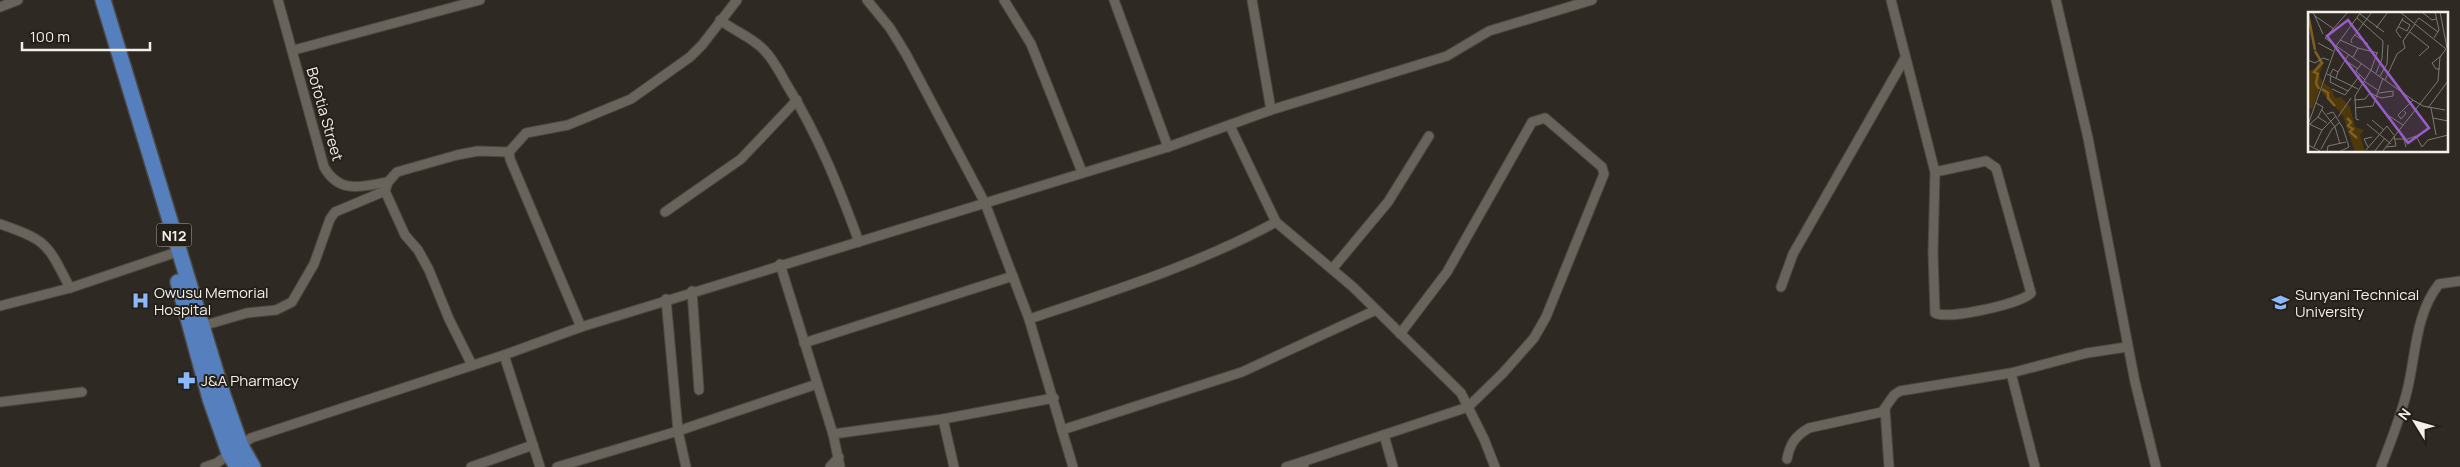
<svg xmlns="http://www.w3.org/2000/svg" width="2460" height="467" font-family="Manrope,sans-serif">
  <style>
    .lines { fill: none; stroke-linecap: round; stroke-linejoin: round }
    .minor-casing { stroke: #4b4742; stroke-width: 11 }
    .trunk-casing { stroke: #4b4742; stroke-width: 18 }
    .minor { stroke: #68645c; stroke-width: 9 }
    .trunk { stroke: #567fbd; stroke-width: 15 }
    .labels { text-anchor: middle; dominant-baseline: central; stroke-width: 4; stroke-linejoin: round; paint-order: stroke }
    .shield { fill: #242019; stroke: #b5b2ad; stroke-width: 1 }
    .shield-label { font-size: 14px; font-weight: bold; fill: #f3f0ec }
    .street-label { font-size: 15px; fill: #f3f0ec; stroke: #242019 }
    .poi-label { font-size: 15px; fill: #f3f0ec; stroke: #242019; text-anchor: start }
    .inset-river { fill: none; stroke: #7f5f21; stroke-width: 2.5 }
    .inset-road { fill: none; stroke: #7d7973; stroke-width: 1 }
    .view { fill: #995dca; fill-opacity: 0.15; stroke: #995dca; stroke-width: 2.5 }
    .inset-edge { fill: none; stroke: #f3f0ec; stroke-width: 2.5 }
  </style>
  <rect width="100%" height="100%" fill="#2e2a23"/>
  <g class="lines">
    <defs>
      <g id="minor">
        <path d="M278,0L324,167C340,195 362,186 388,182"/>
        <polyline points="867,0 890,28 906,54 985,203 1029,319 1073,467"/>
        <polyline points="1004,0 1031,44 1082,172"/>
        <polyline points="1114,0 1168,147"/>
        <polyline points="1252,0 1271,110"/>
        <path d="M1891,0L1935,172L1933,253L1935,313C1947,320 2021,304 2031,293L1996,168L1986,161L1935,172"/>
        <polyline points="2056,0 2088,138 2135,382 2156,467"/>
        <polyline points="0,7 18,0"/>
        <path d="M720,20C734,31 752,37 764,50C774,60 780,73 787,85C818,135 839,187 859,242"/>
        <polyline points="294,50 480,0"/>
        <polyline points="1230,126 1276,222 1353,287 1461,393 1484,439 1495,467"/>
        <polyline points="665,212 741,159 797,100"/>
        <path d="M0,224C48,241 47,243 70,288"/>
        <polyline points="780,264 833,434 943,419 1054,398"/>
        <polyline points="1333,268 1388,202 1429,136"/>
        <polyline points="1781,287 1793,254 1905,58"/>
        <polyline points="692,291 699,390"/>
        <polyline points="666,299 678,431 686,467"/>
        <polyline points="0,306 70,288 171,254"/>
        <path d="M1029,319C1113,291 1199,264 1276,222"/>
        <polyline points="202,326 247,313 276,310 292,302 314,264 330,219 335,212 385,191"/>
        <polyline points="581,327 510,159 509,152 526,133 568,125 631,99 690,57 702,45 737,0"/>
        <polyline points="804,343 1013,276"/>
        <polyline points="504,355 540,467"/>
        <polyline points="472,365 449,319 429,270 418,250 405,235 385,191 388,182 397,172 457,155 478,151 509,152"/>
        <polyline points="2011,373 2035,467"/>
        <polyline points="0,402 82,392"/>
        <polyline points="1885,409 1889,467"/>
        <polyline points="943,419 954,467"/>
        <polyline points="1062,430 1242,372 1376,310"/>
        <polyline points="833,434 840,467"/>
        <polyline points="1384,435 1393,467"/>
        <path d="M1787,459C1790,444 1795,436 1809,428L1882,412L1894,395L1900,391L2011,373L2087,353L2127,347"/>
        <polyline points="205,467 217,463 251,438 504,355 581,327 1168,147 1271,110 1447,56 1489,31 1592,0"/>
        <polyline points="471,467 533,445"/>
        <polyline points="557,467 678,431 817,384"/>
        <polyline points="830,467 839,457"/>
        <polyline points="1286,467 1302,462"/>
        <polyline points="1304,467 1302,462 1468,407 1503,373 1534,338 1546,317 1604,174 1602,167 1545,118 1532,122 1447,272 1400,334"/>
        <path d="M2381,467C2391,441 2402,414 2408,387C2416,352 2416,313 2439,284L2460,281"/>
      </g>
      <g id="trunk">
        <polyline points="103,0 223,395 241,446 253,467"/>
        <polyline points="178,282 210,399 229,453 237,467"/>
      </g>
    </defs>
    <use href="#minor" class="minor-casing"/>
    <use href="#trunk" class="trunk-casing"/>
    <use href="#minor" class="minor"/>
    <use href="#trunk" class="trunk"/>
  </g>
  <defs>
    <symbol id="hospital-bare" viewBox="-9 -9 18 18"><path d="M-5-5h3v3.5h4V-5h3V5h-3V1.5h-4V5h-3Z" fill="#8db9fc" stroke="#242019" stroke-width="2.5" paint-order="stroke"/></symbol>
    <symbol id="university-bare" viewBox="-9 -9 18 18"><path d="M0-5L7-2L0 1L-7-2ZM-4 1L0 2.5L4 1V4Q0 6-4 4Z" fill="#8db9fc" stroke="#242019" stroke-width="2.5" paint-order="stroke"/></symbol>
    <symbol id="pharmacy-bare" viewBox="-9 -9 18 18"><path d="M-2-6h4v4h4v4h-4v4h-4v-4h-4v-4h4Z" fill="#8db9fc" stroke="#242019" stroke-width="2.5" paint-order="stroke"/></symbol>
  </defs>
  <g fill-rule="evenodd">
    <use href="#hospital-bare" x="128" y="288" width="25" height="25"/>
    <use href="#university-bare" x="2268" y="290" width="25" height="25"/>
    <use href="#pharmacy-bare" x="174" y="368" width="25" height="25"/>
  </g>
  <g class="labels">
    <rect class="shield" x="156.5" y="223.5" width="35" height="23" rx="4"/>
    <g class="shield-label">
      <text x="174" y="235">N12</text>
    </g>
    <g class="street-label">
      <text transform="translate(325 114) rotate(74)">Bofotia Street</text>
    </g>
    <g class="poi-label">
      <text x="154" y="292">Owusu Memorial<tspan x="154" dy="17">Hospital</tspan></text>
      <text x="2295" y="294">Sunyani Technical<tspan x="2295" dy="17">University</tspan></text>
      <text x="201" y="380">J&amp;A Pharmacy</text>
    </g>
  </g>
  <g transform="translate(2308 12)">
    <rect width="140" height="140" fill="#2e2a23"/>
    <path d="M12,48L16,50L11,63L14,70L4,97L0,95V59L7,57ZM16,71L23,76L27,86L33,85L42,95L47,115L56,118L52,123L57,140H47L35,104L13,79Z" fill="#4f390c"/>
    <path class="inset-river" d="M0,2L7,38M7,39L14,51L6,60L10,62L8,71L11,77M14,77L20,81V86L27,94M39,106L43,110L40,114L45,117L42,120L49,126"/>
    <path class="inset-road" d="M5,0L15,22M40,0L17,26L105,88M92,0L138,37M132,0L139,36M115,1L124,8L128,7M52,2L76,20M7,4L26,17M49,6L75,29L74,47L68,61M107,11L111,6L130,20M91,15L99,19L102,13L94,8M68,16L80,0M102,20L121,35L111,44M47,23L60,32M93,26L88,19L95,6M126,26L131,18L127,0M32,28L50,36M10,31L25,39M44,31L43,28L64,0M45,45L50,36L70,41M0,48L7,51L15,46L21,48M37,48L50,57M54,51L48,59L57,68M132,57H128L124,51L133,44M30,60L41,42M19,62L44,74L37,83L24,77M22,63L25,57L30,60L28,66M23,64L22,70L40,79M72,64L79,52L80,33M77,68L89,42L97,36L95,29L107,12M56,69L71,79M50,77L44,74L52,63M46,88L57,87L62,81L73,86L85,84V79L71,81M8,91L15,95L10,105M47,96L65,94L75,66M120,96L140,69M123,96L128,123M14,98L27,115L32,132M96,99L98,101L93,107L90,103L105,88L115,94L137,98M19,102L25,100L35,116L41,135L31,140M78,102L95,113M30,105L43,86M125,106L140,109M51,108L48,107L47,84L63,58L69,41M64,108L76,118M1,112L14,118L6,135M2,112L10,105L19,111M59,112L83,132M0,113L28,34L53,0M14,118L28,104M86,127H96L98,135M97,128L108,124L114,135L120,128L140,123M0,133L14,140M60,135L56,127L64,125M78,135L88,134L86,124M13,137L24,117L32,110M58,138L79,114L86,123M19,140L20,134L38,130M66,140L77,126M74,140L130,69L132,45L138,37"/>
    <path class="view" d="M40,8L121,116L100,131L19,24Z"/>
    <rect width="140" height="140" class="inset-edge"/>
  </g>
  <g transform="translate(2415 422) rotate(307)" stroke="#242019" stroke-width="4" paint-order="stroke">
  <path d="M0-4L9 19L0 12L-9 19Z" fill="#f3f0ec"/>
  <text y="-8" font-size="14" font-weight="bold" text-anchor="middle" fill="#f3f0ec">N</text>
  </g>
  <path d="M22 42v8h128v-8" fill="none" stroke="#f3f0ec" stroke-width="2.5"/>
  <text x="30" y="42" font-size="15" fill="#f3f0ec" stroke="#242019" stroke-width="4" paint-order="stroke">100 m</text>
</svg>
